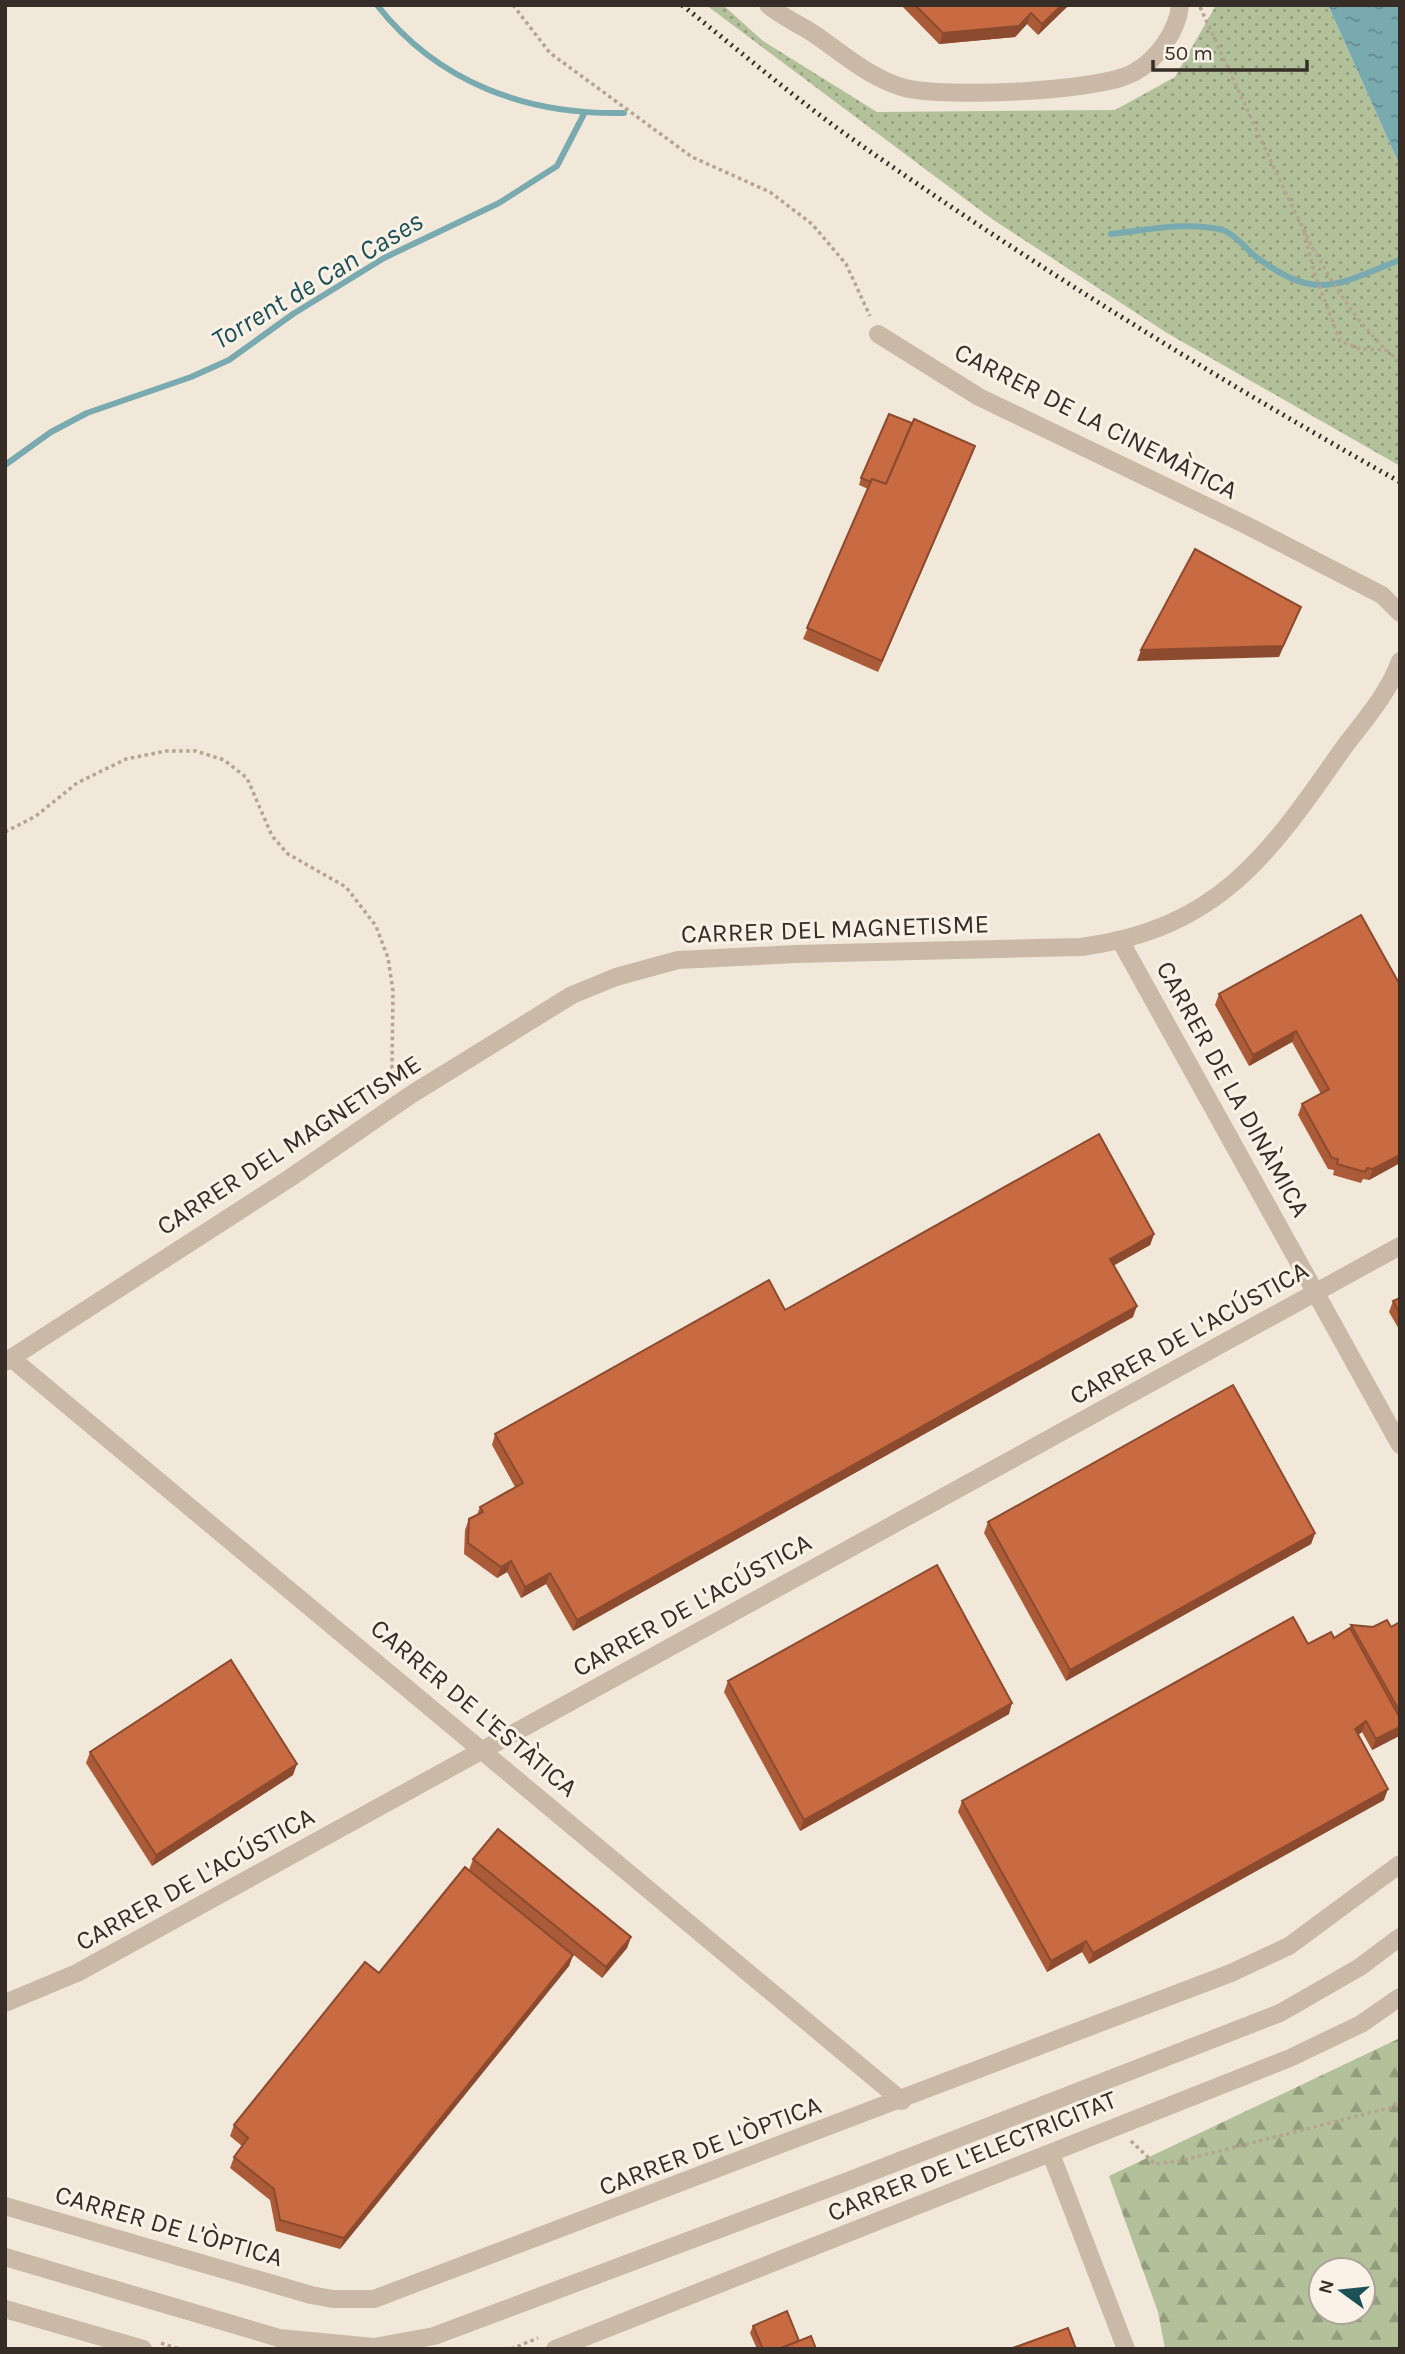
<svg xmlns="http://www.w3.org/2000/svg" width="1405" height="2354" font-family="Karla,sans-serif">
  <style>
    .grass { fill: url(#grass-dots) }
    .forest { fill: url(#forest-firs); fill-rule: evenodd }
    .water { fill: url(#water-ripples) }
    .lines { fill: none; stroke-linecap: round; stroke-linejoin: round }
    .stream { stroke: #79aaaf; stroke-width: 6 }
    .path { stroke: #b6a390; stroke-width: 3.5; stroke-dasharray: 3.5 3.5; stroke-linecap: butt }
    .minor { stroke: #cab9a6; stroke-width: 18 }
    .tertiary { stroke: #cab9a6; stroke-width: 18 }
    .rail { stroke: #362d27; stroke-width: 5; stroke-dasharray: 2 5; stroke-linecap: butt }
    .wall { fill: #ac5b39 }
    .shaded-wall { fill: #8c4a2e }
    .building { fill: #c86a42; stroke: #8c4a2e; stroke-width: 2 }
    .labels { text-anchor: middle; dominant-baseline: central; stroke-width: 6; stroke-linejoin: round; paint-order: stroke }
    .street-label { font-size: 26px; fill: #362d27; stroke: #faf2e7 }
    .water-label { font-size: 28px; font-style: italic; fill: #1c5158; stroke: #faf2e7 }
  </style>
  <defs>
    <pattern id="grass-dots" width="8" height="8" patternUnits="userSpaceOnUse" patternTransform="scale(1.75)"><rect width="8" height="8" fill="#b2c19a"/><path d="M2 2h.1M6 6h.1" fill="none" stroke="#929d7e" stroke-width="1.8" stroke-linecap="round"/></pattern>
    <pattern id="forest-firs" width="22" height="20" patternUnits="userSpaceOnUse" patternTransform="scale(1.75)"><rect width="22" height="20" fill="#b2c19a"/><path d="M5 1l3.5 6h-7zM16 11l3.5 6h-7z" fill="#929d7e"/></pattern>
    <pattern id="water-ripples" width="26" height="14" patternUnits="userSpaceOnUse" patternTransform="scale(1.75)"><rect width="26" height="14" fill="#79aaaf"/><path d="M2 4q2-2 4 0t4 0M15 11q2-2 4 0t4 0" fill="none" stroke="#648b8e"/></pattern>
  </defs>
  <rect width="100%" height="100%" fill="#f2e8da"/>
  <polygon class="grass" points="706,5 723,5 763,41 877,112 1115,110 1175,77 1216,5 1328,5 1400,166 1400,466 1167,333 992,219"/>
  <path class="forest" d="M1400,2038V2349H1165L1158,2312L1109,2176ZM1321,2270H1363V2312H1321Z"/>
  <polygon class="water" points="1328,5 1400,5 1400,166"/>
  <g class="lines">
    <g class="stream">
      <path d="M377,5C438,83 527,115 624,113"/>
      <path d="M1111,234C1148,230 1187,221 1223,230C1235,234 1246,249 1256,257C1318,302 1335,285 1400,260"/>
      <polyline points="5,465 51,432 87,413 191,377 229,360 293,314 384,258 499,203 557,166 584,114"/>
    </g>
    <g class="path">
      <polyline points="513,5 550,53 692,157 770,192 812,224 846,264 870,316"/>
      <path d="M1200,7C1223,57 1246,107 1269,157C1303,229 1337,310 1400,362"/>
      <polyline points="1304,232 1314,272 1340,341 1360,349 1386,350"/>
      <polyline points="5,832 36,816 77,783 126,759 166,751 196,751 224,760 247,778 272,836 288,854 346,887 376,926 388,958 393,991 392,1068 402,1081"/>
      <polyline points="1131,2141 1155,2164 1180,2161 1393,2107 1400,2102"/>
      <polyline points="161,2343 179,2349"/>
      <polyline points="511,2349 538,2338"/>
    </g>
    <g class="minor">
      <path d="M768,5C782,17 799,24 814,34C844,54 869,78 905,88C945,98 1097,92 1133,73C1156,61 1178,31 1180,5"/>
      <polyline points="878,334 979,397 1246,525 1382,595 1400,613"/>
      <polyline points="1121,942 1400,1445"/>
      <polyline points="11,1358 902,2101"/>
      <path d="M5,1362L290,1178L412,1094L572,995L616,977L678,960L796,954L1081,947C1218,929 1268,856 1342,750C1362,723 1389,693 1400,661"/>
      <polyline points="5,2003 77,1973 1400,1246"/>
      <polyline points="1051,2154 1126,2349"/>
      <polyline points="5,2206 311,2295 333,2299 374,2299 1231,1973 1289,1946 1400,1864"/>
      <polyline points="5,2309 143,2349"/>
      <polyline points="555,2349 1290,2058 1361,2024 1400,1997"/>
    </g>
    <polyline class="tertiary" points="5,2257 279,2338 374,2347 434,2336 848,2181 1280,2013 1360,1967 1400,1937"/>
    <path class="rail" d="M682,5C737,49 791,95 848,136C1026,261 1210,375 1400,482"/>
  </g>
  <g class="wall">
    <polygon points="901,5 1069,5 1038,35 1027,24 1015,37 939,44"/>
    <polygon points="975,446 878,672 803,639 868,489 859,485 861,478"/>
    <polygon points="1400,985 1400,1163 1369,1180 1363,1179 1361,1183 1333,1175 1334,1170 1328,1169 1298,1115 1302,1104 1321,1094 1292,1042 1249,1066 1215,1005 1219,994"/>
    <polygon points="1154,1234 1150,1245 1114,1265 1133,1317 573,1631 546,1584 521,1598 507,1572 497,1578 464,1554 465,1530 469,1519 477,1515 480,1507 515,1487 492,1445 495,1434 785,1310"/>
    <polygon points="1400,1298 1400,1331 1389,1312 1393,1301"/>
    <polygon points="988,1522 1315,1533 1311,1544 1066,1681 984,1533"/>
    <polygon points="1400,1622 1399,1736 1372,1750 1362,1732 1358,1735 1384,1800 1089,1964 1082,1952 1047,1972 958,1812 962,1801 1308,1644 1334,1638 1350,1628 1351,1625 1373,1627 1391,1627"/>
    <polygon points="728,1681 1009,1714 800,1831 724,1692"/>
    <polygon points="90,1752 293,1775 152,1866 86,1763"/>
    <polygon points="473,1859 631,1937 627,1948 602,1978 469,1870"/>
    <polygon points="573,1955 569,1966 340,2249 276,2231 270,2200 230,2168 234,2157 242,2146 230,2136 234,2125 379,1973"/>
    <polygon points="753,2326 799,2341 816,2349 757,2349 750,2333"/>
  </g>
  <g class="shaded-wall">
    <polygon points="1062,5 1069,5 1038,35 1042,24"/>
    <polygon points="1031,13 1027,24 1015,37 939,44 943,33"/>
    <polygon points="975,446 971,457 878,672 882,661"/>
    <polygon points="1301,607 1279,657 1137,661 1141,650"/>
    <polygon points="1296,1031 1292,1042 1249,1066 1253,1055"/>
    <polygon points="1400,1155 1400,1163 1369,1180 1373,1169"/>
    <polygon points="1154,1234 1150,1245 1106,1270 1110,1259"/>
    <polygon points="1137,1306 1133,1317 573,1631 577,1620"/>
    <polygon points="1315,1533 1311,1544 1066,1681 1070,1670"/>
    <polygon points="511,1561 507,1572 497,1578 501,1567"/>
    <polygon points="550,1573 546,1584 521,1598 525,1587"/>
    <polygon points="1012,1703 1009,1714 800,1831 804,1820"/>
    <polygon points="1366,1721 1362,1732 1351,1740 1355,1729"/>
    <polygon points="1400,1727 1399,1736 1372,1750 1376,1739"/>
    <polygon points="297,1764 293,1775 152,1866 156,1855"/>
    <polygon points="1388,1789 1384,1800 1089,1964 1093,1953"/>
    <polygon points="631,1937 627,1948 602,1978 606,1967"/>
    <polygon points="1086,1941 1082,1952 1047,1972 1051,1961"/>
    <polygon points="573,1955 569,1966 340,2249 344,2238"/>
  </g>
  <g class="building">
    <polygon points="915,5 1062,5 1042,24 1031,13 1019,26 943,33"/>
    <polygon points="889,414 912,423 886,484 872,479 871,482 861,478"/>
    <polygon points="914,419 975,446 882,661 807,628 872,479 886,484"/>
    <polygon points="1195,549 1301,607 1283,646 1141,650"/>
    <polygon points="1361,915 1400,985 1400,1155 1373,1169 1367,1168 1365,1172 1337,1164 1338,1159 1332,1158 1302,1104 1329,1089 1296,1031 1253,1055 1219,994"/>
    <polygon points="1099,1134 1154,1234 1110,1259 1137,1306 577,1620 550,1573 525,1587 511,1561 501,1567 468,1543 469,1519 483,1512 480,1507 523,1483 495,1434 769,1280 785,1310"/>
    <polygon points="1400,1298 1400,1313 1393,1301"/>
    <polygon points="1233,1385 1315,1533 1070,1670 988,1522"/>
    <polygon points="937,1565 1012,1703 804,1820 728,1681"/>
    <polygon points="1293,1617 1308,1644 1331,1632 1334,1638 1350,1628 1400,1718 1400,1727 1376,1739 1366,1721 1355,1729 1388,1789 1093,1953 1086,1941 1051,1961 962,1801"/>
    <polygon points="1387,1620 1391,1627 1400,1622 1400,1712 1351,1625 1373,1627"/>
    <polygon points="231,1660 297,1764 156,1855 90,1752"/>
    <polygon points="498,1829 631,1937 606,1967 473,1859"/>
    <polygon points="465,1867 573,1955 344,2238 280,2220 274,2189 234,2157 248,2138 234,2125 365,1962 379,1973"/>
    <polygon points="787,2311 799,2341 779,2349 763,2349 753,2326"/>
    <polygon points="1068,2328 1076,2349 1010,2349"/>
    <polygon points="811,2336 816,2349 779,2349"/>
  </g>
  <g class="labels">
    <g class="street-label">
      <text transform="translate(1096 421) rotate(27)">CARRER DE LA CINEMÀTICA</text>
      <text transform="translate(835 929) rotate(-2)">CARRER DEL MAGNETISME</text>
      <text transform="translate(1233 1089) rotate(61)">CARRER DE LA DINÀMICA</text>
      <text transform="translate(289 1145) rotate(-33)">CARRER DEL MAGNETISME</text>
      <text transform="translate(1189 1333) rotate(-29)">CARRER DE L'ACÚSTICA</text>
      <text transform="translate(692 1605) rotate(-29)">CARRER DE L'ACÚSTICA</text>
      <text transform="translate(474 1708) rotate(40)">CARRER DE L'ESTÀTICA</text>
      <text transform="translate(195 1879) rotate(-29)">CARRER DE L'ACÚSTICA</text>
      <text transform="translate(710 2146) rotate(-21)">CARRER DE L'ÒPTICA</text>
      <text transform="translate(972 2156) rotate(-22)">CARRER DE L'ELECTRICITAT</text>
      <text transform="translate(169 2226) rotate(16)">CARRER DE L'ÒPTICA</text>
    </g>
    <g class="water-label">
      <text transform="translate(317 280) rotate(-31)">Torrent de Can Cases</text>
    </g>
  </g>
  <rect width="1405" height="2354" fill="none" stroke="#362d27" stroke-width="14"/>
  <g transform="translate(1342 2291) rotate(285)"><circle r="33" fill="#faf2e7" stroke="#aca39a" stroke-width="2"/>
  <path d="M0-5L12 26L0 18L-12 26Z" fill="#1c5158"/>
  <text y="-10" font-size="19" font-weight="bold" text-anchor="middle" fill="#362d27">N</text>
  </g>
  <path d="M1153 60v10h154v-10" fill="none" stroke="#362d27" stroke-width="3.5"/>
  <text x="1164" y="60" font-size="21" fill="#362d27" stroke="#faf2e7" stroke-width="5" paint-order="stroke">50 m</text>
</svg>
